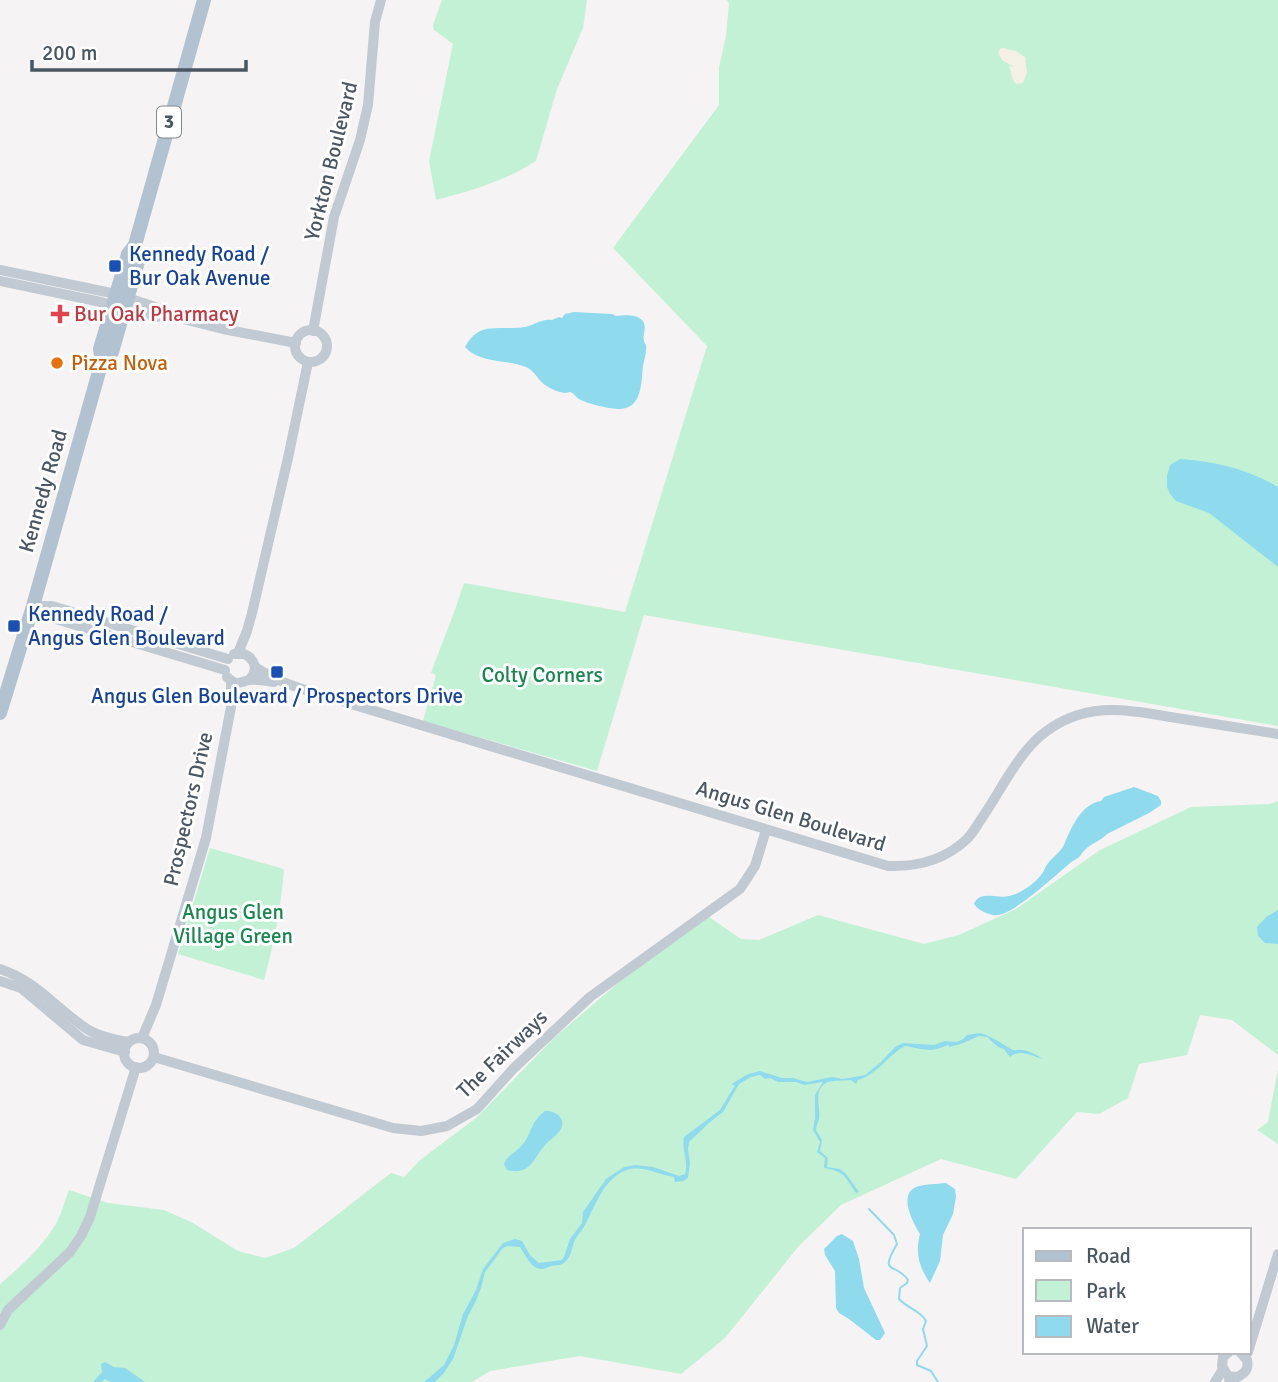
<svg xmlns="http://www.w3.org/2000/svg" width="1278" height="1382" font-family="Signika,sans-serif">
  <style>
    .green { fill: #c3f1d5 }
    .sand { fill: #f5f0e5 }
    .water { fill: #90daee }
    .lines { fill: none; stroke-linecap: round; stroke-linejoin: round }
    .stream { stroke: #90daee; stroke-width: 2 }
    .tertiary { stroke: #c1cad2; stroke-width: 10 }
    .primary { stroke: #b3c2d1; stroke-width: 14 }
    .transit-dot { fill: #1a4fb4; stroke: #fff; stroke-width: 2.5 }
    .health-dot { fill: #e0444e; stroke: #fff; stroke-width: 2.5 }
    .food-dot { fill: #e8710a; stroke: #fff; stroke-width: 2.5 }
    .labels { text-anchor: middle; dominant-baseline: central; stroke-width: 6; stroke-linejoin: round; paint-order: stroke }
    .shield { fill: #fff; stroke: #808990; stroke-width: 2 }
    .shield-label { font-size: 19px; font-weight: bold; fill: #4a5661 }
    .street-label { font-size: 21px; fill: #4a5661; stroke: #fff }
    .transit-label { font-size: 21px; fill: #164399; stroke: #fff; text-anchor: start }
    .health-label { font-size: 21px; fill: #be3a42; stroke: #fff; text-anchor: start }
    .food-label { font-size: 21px; fill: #c56008; stroke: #fff; text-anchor: start }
    .park-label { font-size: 21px; fill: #17864f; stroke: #fff }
  </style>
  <rect width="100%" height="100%" fill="#f5f3f3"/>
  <g class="green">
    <path d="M442,0H587L583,28L557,89L536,161C505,181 471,191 436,200L429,161L453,44L434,30L433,25Z"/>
    <path d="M727,0H1278V726L644,615L597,771L423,721L436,675L431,673C442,643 454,615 464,583L625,612L707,346L613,248L719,105V67L726,36L729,4Z"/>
    <path d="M1278,801V1055L1232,1020L1200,1015L1187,1055L1139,1064L1128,1098L1099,1114L1077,1112L1016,1179L941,1159L841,1205L798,1247L725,1338L681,1374L580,1356L490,1371L472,1382H0V1284C22,1266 43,1246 57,1222C62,1212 65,1200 69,1190L108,1203L164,1210L193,1223L238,1251L265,1258L294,1248L391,1173L404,1177L420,1160L476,1118L554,1038L625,977L709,917L741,939L759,940L818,915L924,944L959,935L1016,909L1100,850L1191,807L1270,804Z"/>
    <path d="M210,848L284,869C281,907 274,943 264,980L178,954Z"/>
    <polygon points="1278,1069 1278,1144 1257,1130 1268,1122"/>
  </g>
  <polygon class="sand" points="1003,48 1016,51 1025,57 1027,72 1023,83 1016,84 1013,80 1009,66 1014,67 1002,60 998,52 1000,49"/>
  <g class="water">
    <path d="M574,312L612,314L616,316C624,315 636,314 642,320C648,327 642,333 644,341C644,342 645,344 646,345C647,352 644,360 643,366C641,381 643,408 620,409C611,409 587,404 579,399C576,397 574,393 570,392C569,392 567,393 565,393C558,392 551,389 545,385C538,380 535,371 526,367C506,359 481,364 465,347C470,338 475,332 486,329C496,327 513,329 525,327C534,325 543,318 552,320L559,317L562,318L565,314Z"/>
    <path d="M1180,459C1214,461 1248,469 1278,487V567L1209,513L1176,501L1170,494L1167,487V476L1170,465Z"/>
    <path d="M1134,787L1158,796L1161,801V805L1149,813L1107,834C1101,841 1091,843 1085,850C1079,855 1084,853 1078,858C1075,860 1072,861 1069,864C1056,875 1015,913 998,915C990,916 979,911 974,904C980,890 997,899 1009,896C1020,894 1034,884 1041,875C1043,873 1045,868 1046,866C1051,858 1060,853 1064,845C1071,828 1081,804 1101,801L1104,797Z"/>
    <polygon points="1278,910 1278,944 1265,943 1258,936 1257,927 1266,917"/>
    <path d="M980,1033C991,1036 1001,1043 1011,1049C1018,1052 1014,1049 1022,1050C1029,1050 1037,1056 1044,1059C1033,1057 1020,1048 1010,1057L1004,1049L998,1047L987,1037L979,1036L961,1044L949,1047V1045C944,1046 937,1050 930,1050C923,1050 913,1047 905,1046C887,1056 878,1074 858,1080L856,1084L851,1080C845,1081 834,1080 828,1082C812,1089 821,1107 819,1119C818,1123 816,1126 816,1130L822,1140L820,1151L828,1158L827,1167L840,1169L846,1174L859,1192L856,1193C851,1186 845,1173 836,1171C832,1169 828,1169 824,1168L825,1158L817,1152L820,1142L813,1130L815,1118V1095L823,1082L805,1085L796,1082H778L770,1078L765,1079L760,1075L751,1077L739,1084L723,1112L710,1122L689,1142L688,1149L690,1163L688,1178L683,1181L675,1182L674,1177C659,1175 642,1165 627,1170C603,1179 597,1203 586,1223C583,1230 577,1235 574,1242C572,1248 571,1256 566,1261C562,1266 557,1265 551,1266C548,1267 545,1269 541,1269C531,1269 525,1254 520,1247L508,1246L503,1248L485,1272L481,1288L475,1303L468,1316L453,1359L443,1374L435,1382H424L444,1365L454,1345L463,1314L476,1290L483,1269L503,1243L515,1239L522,1241L530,1255L539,1263L562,1260L564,1257L570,1239L582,1223L583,1212L606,1179L624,1167L636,1165L653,1167L679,1176L685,1174C689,1161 681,1149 684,1137L720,1110L734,1087L735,1085H732L733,1083L748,1074L760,1071L782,1078H793L807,1082L832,1077L843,1079L865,1075L881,1062L895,1047L903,1043L934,1045L945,1041L957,1042L963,1039L967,1035Z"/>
    <path d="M545,1111C551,1111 556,1112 560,1117C568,1129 553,1137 546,1144C533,1158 531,1176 507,1170L504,1164C507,1155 517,1152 523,1144C533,1131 529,1124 545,1111Z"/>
    <path d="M946,1183L955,1189L956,1197L953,1214L943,1235L940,1261L930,1283C919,1267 915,1253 920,1234C913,1223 898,1195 916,1187C924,1184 937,1184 946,1183Z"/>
    <polygon points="842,1234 853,1241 859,1259 864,1288 885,1333 880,1340 876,1340 849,1319 839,1313 836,1308 835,1271 825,1255 824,1249 837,1236"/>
    <polygon points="105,1362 114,1367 125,1368 145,1382 111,1382 105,1379 102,1382 93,1382 102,1372 101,1364"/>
  </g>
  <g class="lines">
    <path class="stream" d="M869,1209L894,1235L897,1244C878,1276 896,1262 908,1280L907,1283L900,1288L899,1299C907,1308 921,1311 926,1321L923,1329L927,1346L917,1361V1365L931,1371L938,1382"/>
    <g class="tertiary">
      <polyline points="0,270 116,294 158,308 167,315 223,329 296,343"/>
      <polyline points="0,281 101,302 156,317 167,315"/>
      <circle cx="311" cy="346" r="16"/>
      <polyline points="313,331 334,217 360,140 368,105 375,22 381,0"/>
      <polyline points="33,606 49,617 225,670"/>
      <polyline points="33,606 52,606 228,659"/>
      <polyline points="238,653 247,631 252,613 288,458 308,362"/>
      <path d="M234,654H244C255,659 259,670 249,680"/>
      <path d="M255,667C280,684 309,691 338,700L888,866C918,867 945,860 967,839C973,833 977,825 982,818C1010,777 1025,732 1078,715C1112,704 1149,714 1183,719C1215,724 1246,729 1278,734"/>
      <path d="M227,677C237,686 238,683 249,680C257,679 267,681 274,682"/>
      <path d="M0,969C38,982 55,1008 87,1029C98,1036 116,1040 129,1042"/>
      <polyline points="0,981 21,988 83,1040 125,1052"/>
      <polyline points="142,1038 156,1005 206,838 231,707 231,681"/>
      <circle cx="139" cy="1053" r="15"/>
      <polyline points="154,1057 393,1128 421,1131 447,1126 477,1109 513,1069 590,997 740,889 755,866 766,830"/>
      <polyline points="0,1325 8,1310 70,1252 81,1236 90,1217 136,1067"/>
      <polyline points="1229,1352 1223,1357 1222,1366 1228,1376 1236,1377"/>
      <polyline points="1248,1352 1278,1254"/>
      <polyline points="1215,1382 1223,1369"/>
      <path d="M1229,1382C1239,1375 1250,1374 1247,1360L1240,1352"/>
    </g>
    <g class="primary">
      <polyline points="102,361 112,352 139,258 135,245"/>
      <polyline points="0,713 33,606 102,361 100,349 128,254 135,245 204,0"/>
    </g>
  </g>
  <g class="transit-dot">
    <rect x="108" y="259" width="14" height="14" rx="3.5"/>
    <rect x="7" y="619" width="14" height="14" rx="3.5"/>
    <rect x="270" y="665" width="14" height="14" rx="3.5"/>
  </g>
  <path class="health-dot" d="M56.5 303.5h7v7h7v7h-7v7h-7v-7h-7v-7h7z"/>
  <circle class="food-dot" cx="57" cy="363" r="7"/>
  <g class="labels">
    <rect class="shield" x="157" y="106.5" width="24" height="31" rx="5"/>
    <g class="shield-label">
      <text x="169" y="122">3</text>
    </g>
    <g class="street-label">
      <text transform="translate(331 161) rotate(-76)">Yorkton Boulevard</text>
      <text transform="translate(43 491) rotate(-74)">Kennedy Road</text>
      <text transform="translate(188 809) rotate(-77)">Prospectors Drive</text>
      <text transform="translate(791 816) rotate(17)">Angus Glen Boulevard</text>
      <text transform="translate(502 1054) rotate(-44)">The Fairways</text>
    </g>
    <g class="transit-label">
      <text x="129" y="254">Kennedy Road /<tspan x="129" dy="24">Bur Oak Avenue</tspan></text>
      <text x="28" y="614">Kennedy Road /<tspan x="28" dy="24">Angus Glen Boulevard</tspan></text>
      <text x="277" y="696" text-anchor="middle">Angus Glen Boulevard / Prospectors Drive</text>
    </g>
    <g class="health-label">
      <text x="74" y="314">Bur Oak Pharmacy</text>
    </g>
    <g class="food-label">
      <text x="71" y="363">Pizza Nova</text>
    </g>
    <g class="park-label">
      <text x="542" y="675">Colty Corners</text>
      <text x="233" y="912">Angus Glen<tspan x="233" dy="24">Village Green</tspan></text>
    </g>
  </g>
  <rect x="1023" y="1228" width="228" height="126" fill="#ffffff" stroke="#b7bbc0" stroke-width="2"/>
  <rect x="1036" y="1251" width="35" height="10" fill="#b3c2d1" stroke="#b7bbc0" stroke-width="2"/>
  <text x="1086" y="1263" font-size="21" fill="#4a5661">Road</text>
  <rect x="1036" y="1280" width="35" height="21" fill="#c3f1d5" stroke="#b7bbc0" stroke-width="2"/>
  <text x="1086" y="1298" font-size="21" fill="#4a5661">Park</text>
  <rect x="1036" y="1316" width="35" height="21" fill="#90daee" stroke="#b7bbc0" stroke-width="2"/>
  <text x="1086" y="1333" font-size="21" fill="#4a5661">Water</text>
  <path d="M32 60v10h214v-10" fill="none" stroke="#4a5661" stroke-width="3.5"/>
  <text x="42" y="60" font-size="21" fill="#4a5661" stroke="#ffffff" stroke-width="5" paint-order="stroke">200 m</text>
</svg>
